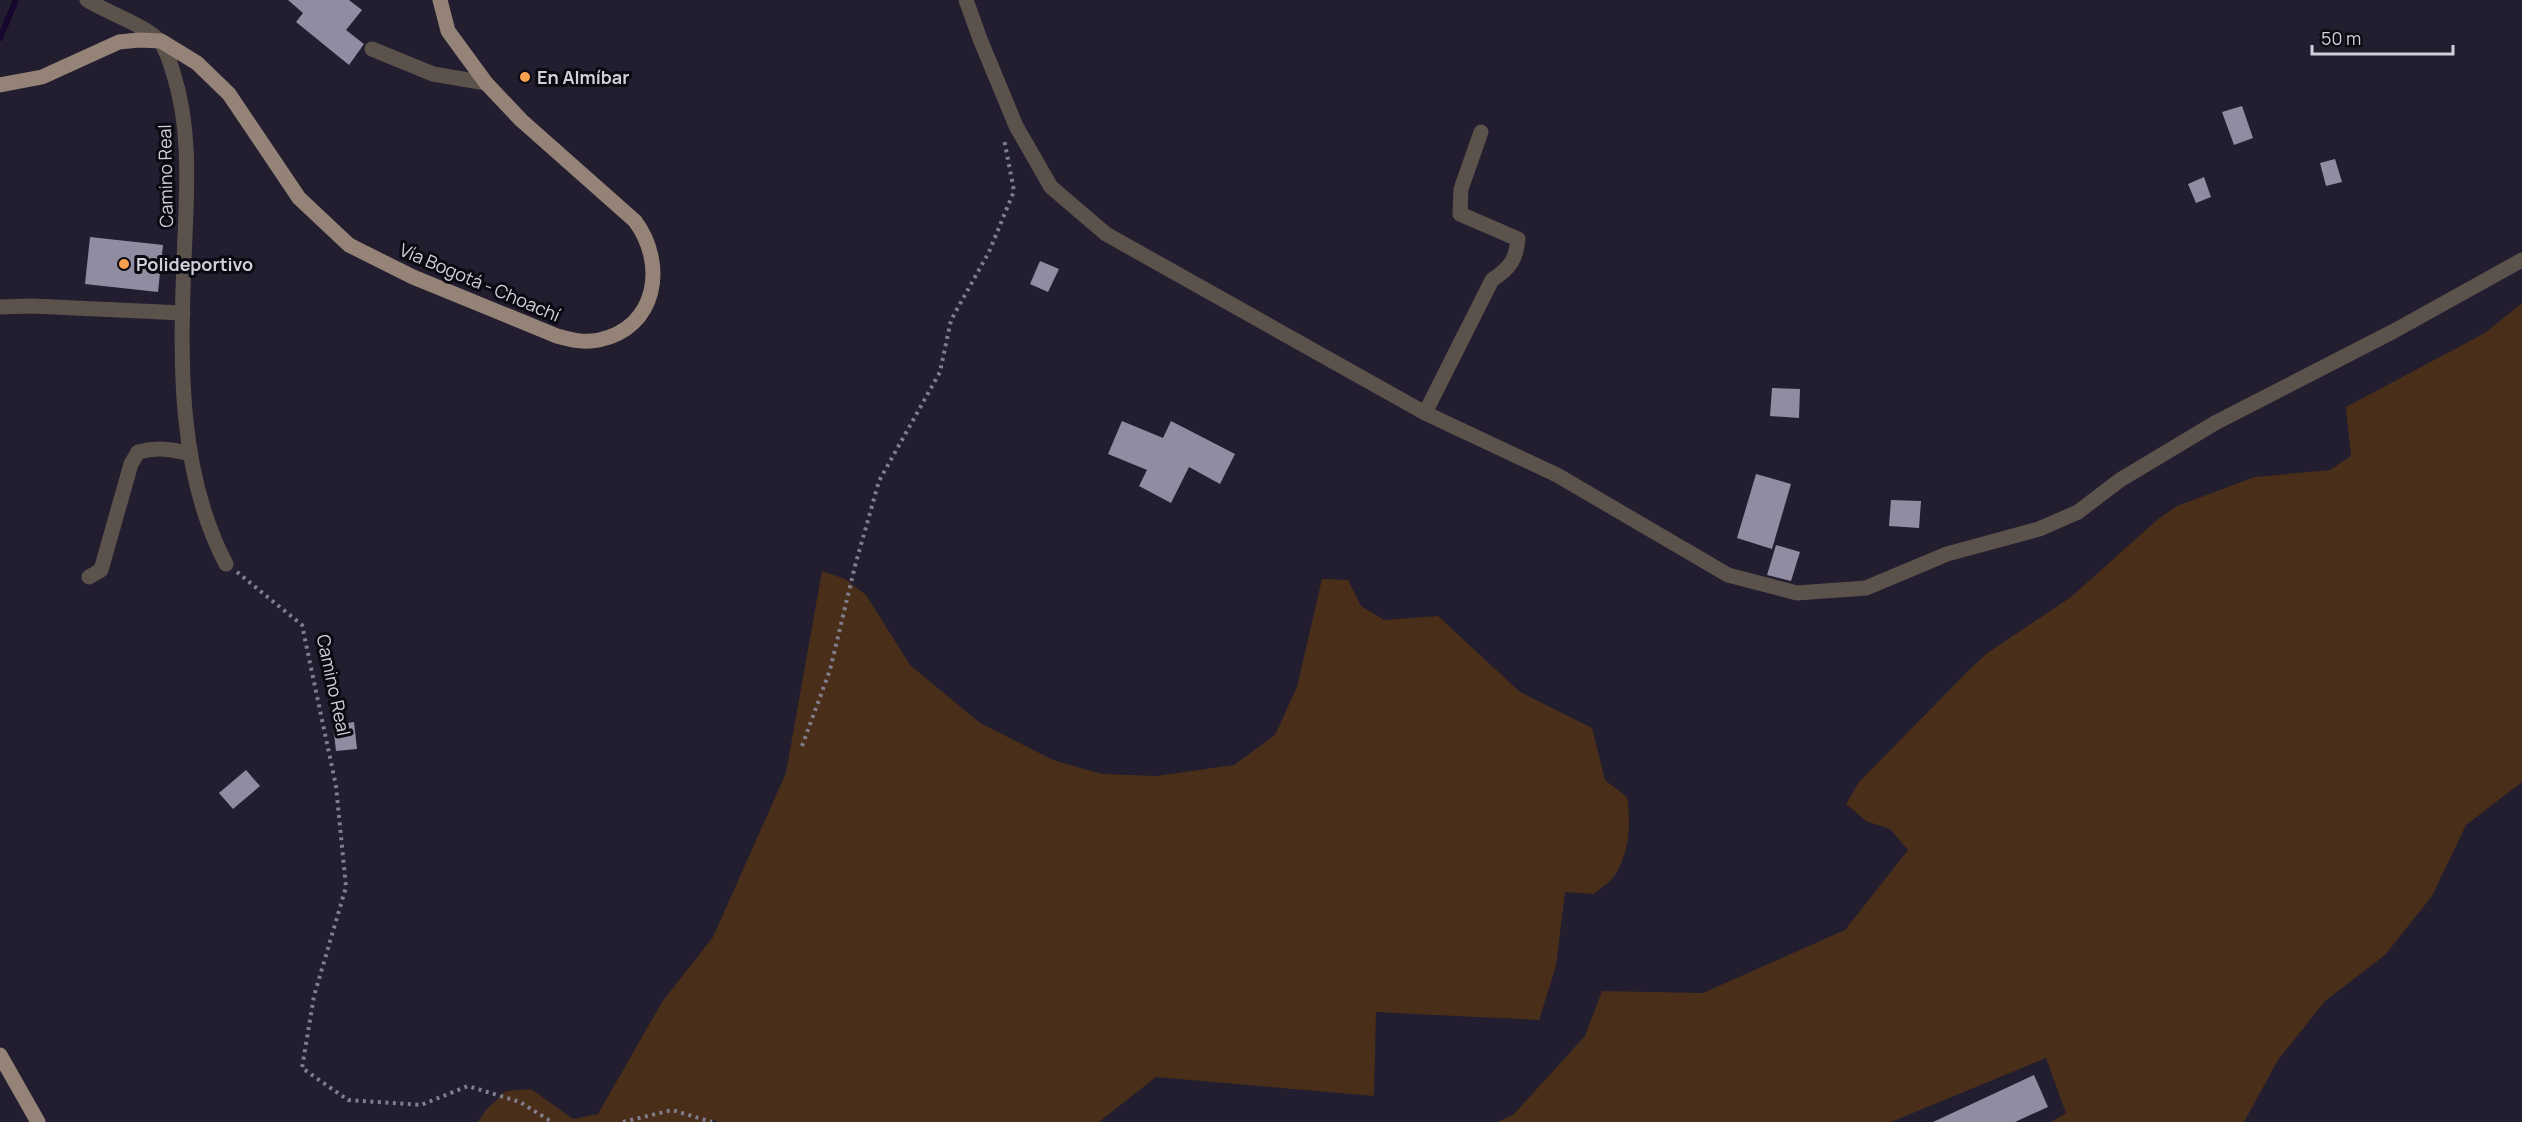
<svg xmlns="http://www.w3.org/2000/svg" width="2522" height="1122" font-family="Manrope,sans-serif">
  <style>
    .green { fill: #492f19 }
    .lines { fill: none; stroke-linecap: round; stroke-linejoin: round }
    .stream { stroke: #15072d; stroke-width: 6 }
    .building { fill: #918ca2 }
    .path { stroke: #817d8c; stroke-width: 4; stroke-dasharray: 3 4.5; stroke-linecap: butt }
    .minor { stroke: #5b524c; stroke-width: 15 }
    .major { stroke: #948376; stroke-width: 15 }
    .poi-dot { fill: #f9a04d; stroke: #0b0911; stroke-width: 2 }
    .labels { text-anchor: middle; dominant-baseline: central; stroke-width: 6; stroke-linejoin: round; paint-order: stroke }
    .poi-label { font-size: 18px; font-weight: bold; fill: #d2cfdb; stroke: #0b0911; text-anchor: start }
    .street-label { font-size: 18px; fill: #d2cfdb; stroke: #0b0911 }
  </style>
  <rect width="100%" height="100%" fill="#221d2f"/>
  <g class="green">
    <polygon points="2522,303 2522,782 2466,825 2432,896 2385,955 2325,1001 2278,1060 2244,1122 2051,1122 2066,1113 2046,1058 1891,1122 1497,1122 1513,1115 1585,1036 1602,991 1703,993 1845,930 1908,850 1890,829 1866,821 1846,804 1859,782 1968,671 1986,654 2071,597 2157,520 2177,506 2255,477 2330,470 2351,456 2346,407 2485,333"/>
    <path d="M822,571L845,579L866,595L910,665L980,723L1053,760L1077,767L1102,774L1156,776L1234,765L1275,735L1297,687L1322,579L1348,580L1361,606L1384,620L1438,616L1520,692L1592,728L1605,780L1627,797C1631,822 1630,852 1615,875C1611,882 1600,888 1594,894L1565,892L1556,966L1539,1020L1376,1012L1374,1096L1156,1077L1099,1122H718L712,1119L711,1122H478L486,1110L506,1091L531,1089L573,1119L598,1114L662,1002L713,937L786,773Z"/>
  </g>
  <g class="lines">
    <polyline class="stream" points="0,38 16,0"/>
  </g>
  <g class="building">
    <polygon points="288,0 349,0 362,10 346,30 364,44 349,65 296,22 303,13"/>
    <polygon points="2242,106 2253,138 2234,145 2222,112"/>
    <polygon points="2335,159 2342,182 2326,186 2320,163"/>
    <polygon points="2204,177 2211,197 2196,203 2188,184"/>
    <polygon points="90,237 163,245 158,292 85,284"/>
    <polygon points="1040,261 1059,269 1048,292 1030,284"/>
    <polygon points="1772,388 1800,389 1799,418 1770,416"/>
    <polygon points="1122,421 1163,438 1171,421 1235,454 1220,484 1189,467 1171,503 1139,486 1147,470 1108,454"/>
    <polygon points="1756,474 1791,484 1772,549 1737,538"/>
    <polygon points="1891,500 1921,501 1919,528 1889,526"/>
    <polygon points="1776,545 1800,552 1791,581 1767,575"/>
    <polygon points="354,722 357,749 336,751 333,725"/>
    <polygon points="246,770 260,786 233,809 219,793"/>
    <polygon points="2034,1075 2048,1107 2015,1122 1933,1122"/>
  </g>
  <g class="lines">
    <g class="path">
      <polyline points="237,572 302,625 336,786 346,887 314,996 302,1068 348,1100 421,1105 468,1086 520,1102 552,1122"/>
      <polyline points="802,746 830,670 855,566 879,481 940,372 951,320 989,252 1014,191 1004,139"/>
      <polyline points="623,1122 672,1110 712,1122"/>
    </g>
    <g class="minor">
      <path d="M87,0C104,11 152,28 161,43C167,51 170,63 173,72C193,134 186,198 184,262C180,362 178,473 226,564"/>
      <polyline points="966,0 980,39 1016,126 1051,187 1106,234 1425,413 1557,475 1728,575 1797,593 1866,588 1947,554 2039,529 2078,512 2120,480 2215,423 2394,331 2522,260"/>
      <polyline points="372,49 433,74 486,83"/>
      <polyline points="0,307 32,306 183,313"/>
      <path d="M1425,413L1492,280C1510,268 1516,260 1518,239L1460,214L1461,189L1481,132"/>
      <path d="M89,577L101,570L131,464L138,452C157,447 171,449 190,454"/>
    </g>
    <g class="major">
      <path d="M0,85L42,77L119,42L139,40L161,41L197,63L229,94L299,198L349,245L413,277L557,336C571,340 584,343 599,340C657,328 667,264 635,221L521,120L486,83L448,31L440,0"/>
      <polyline points="0,1055 38,1122"/>
    </g>
  </g>
  <g class="poi-dot">
    <circle cx="525" cy="77" r="6"/>
    <circle cx="124" cy="264" r="6"/>
  </g>
  <g class="labels">
    <g class="poi-label">
      <text x="537" y="77">En Almíbar</text>
      <text x="136" y="264">Polideportivo</text>
    </g>
    <g class="street-label">
      <text transform="translate(165 176) rotate(-91)">Camino Real</text>
      <text transform="translate(480 282) rotate(23)">Vía Bogotá - Choachí</text>
      <text transform="translate(334 685) rotate(78)">Camino Real</text>
    </g>
  </g>
  <path d="M2312 45v9h141v-9" fill="none" stroke="#d2cfdb" stroke-width="3"/>
  <text x="2321" y="45" font-size="18" fill="#d2cfdb" stroke="#0b0911" stroke-width="4.5" paint-order="stroke">50 m</text>
</svg>
